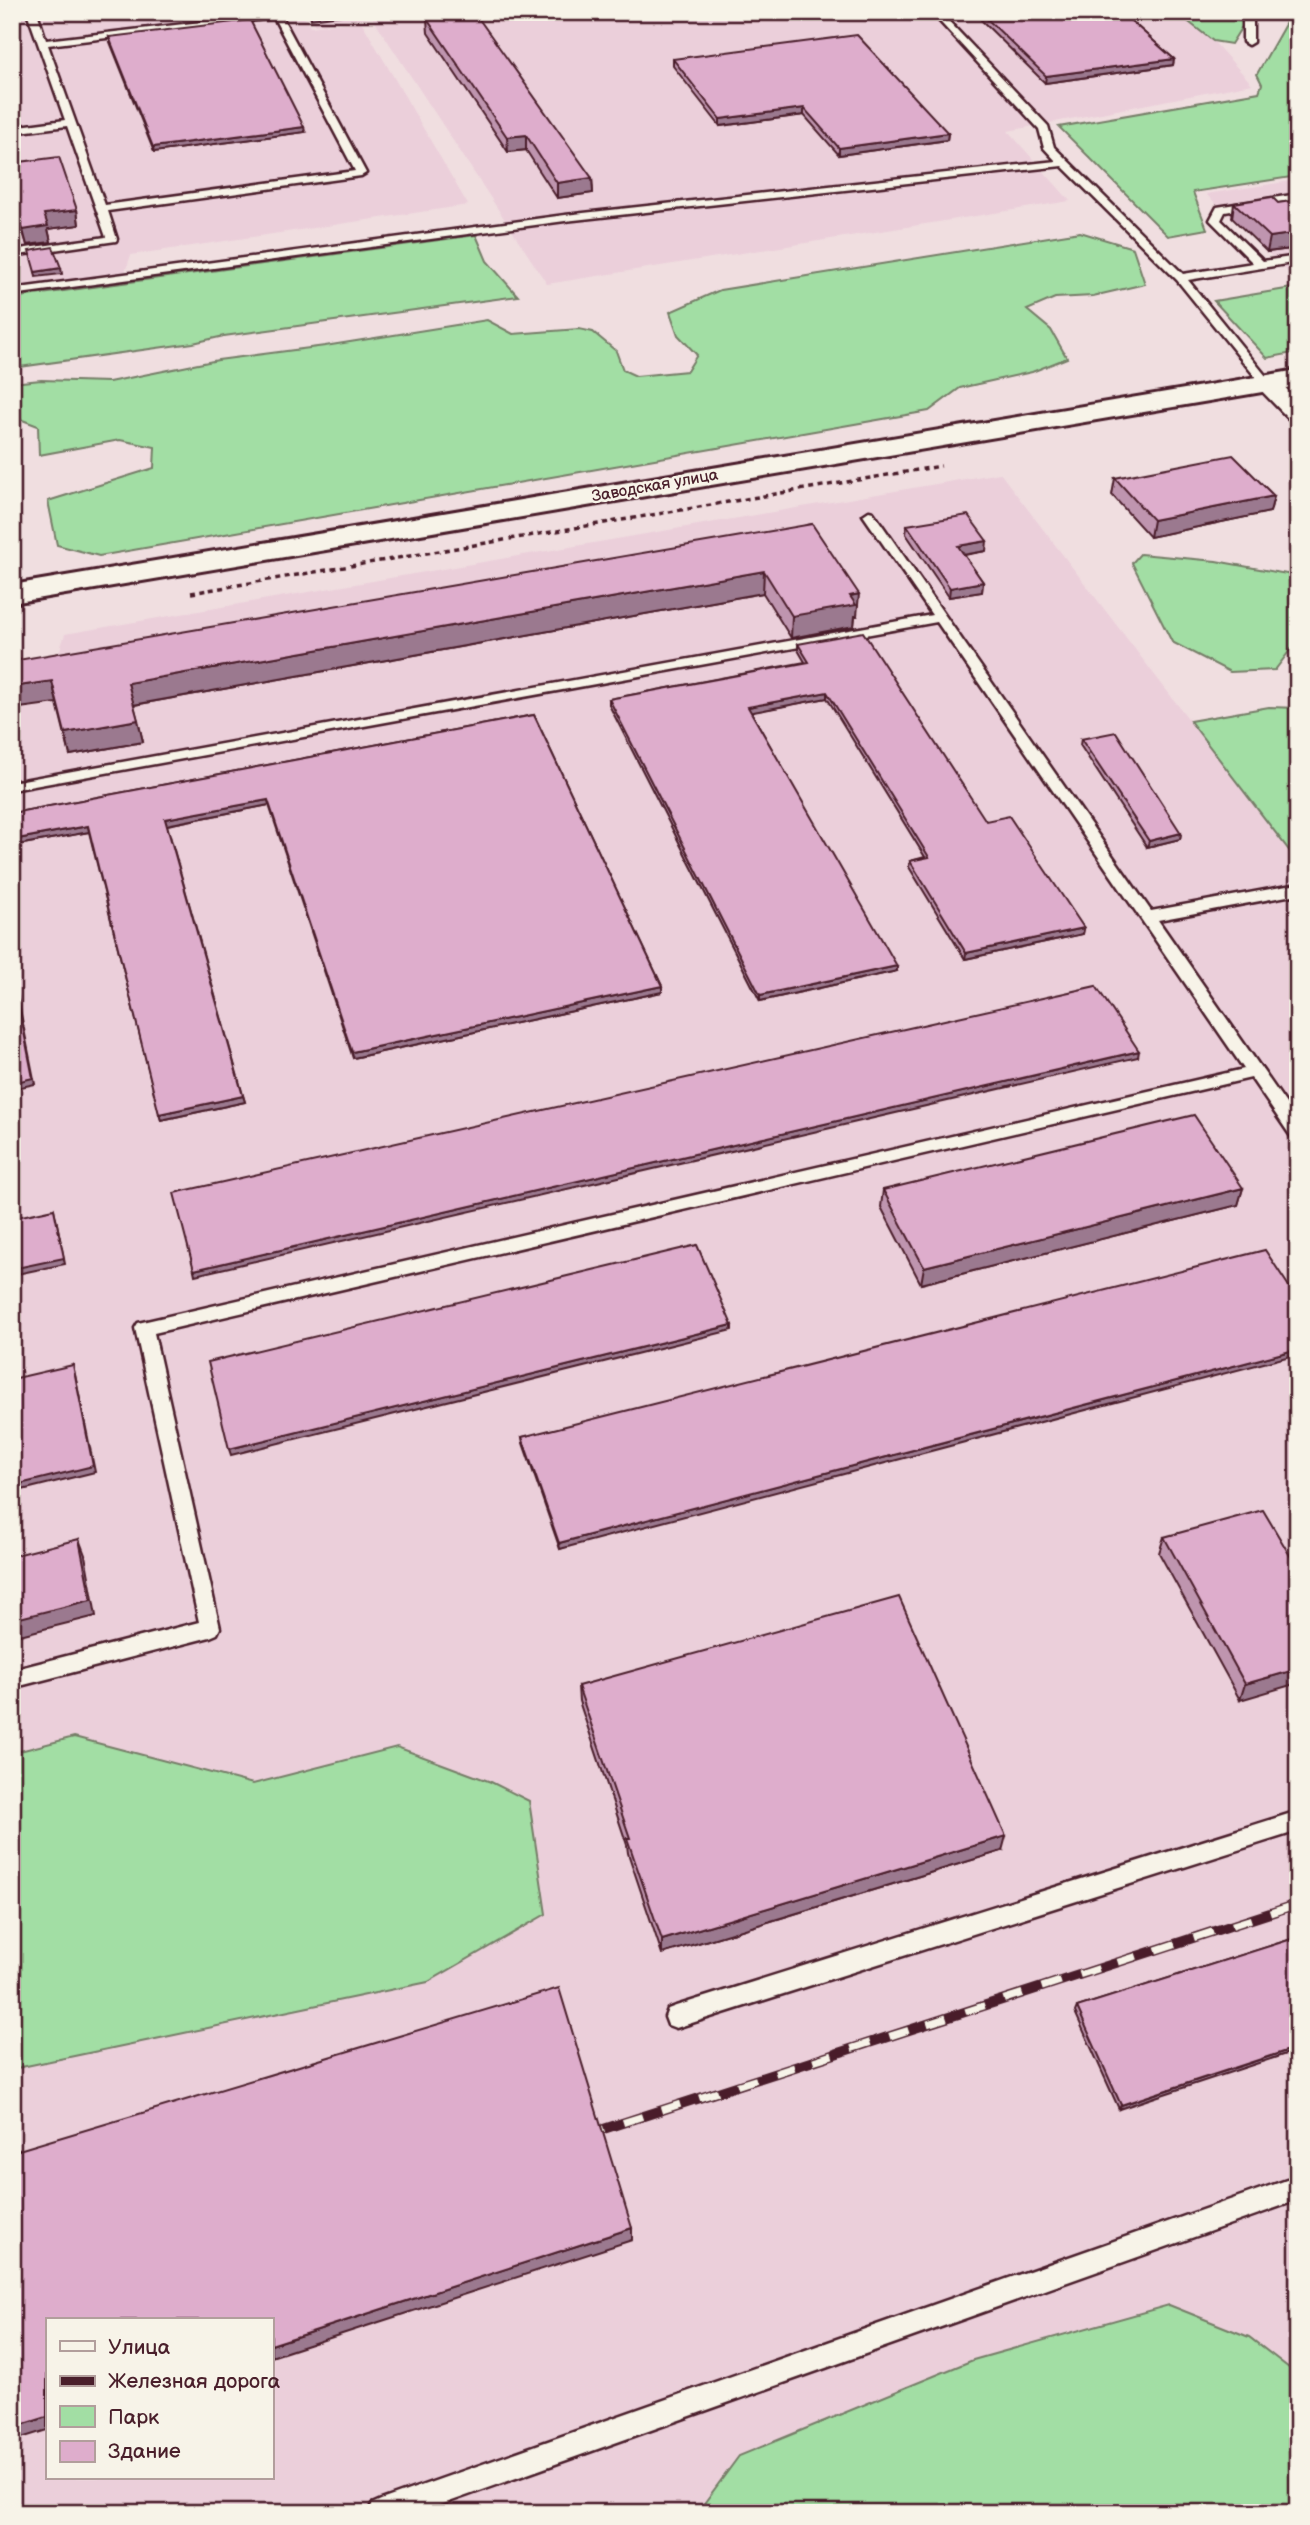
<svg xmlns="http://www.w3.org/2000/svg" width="1310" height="2525" font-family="'Balsamiq Sans',sans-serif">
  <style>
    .built { fill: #ebcfda; fill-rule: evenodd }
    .green { fill: #a2dea4; stroke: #767e68; stroke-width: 2 }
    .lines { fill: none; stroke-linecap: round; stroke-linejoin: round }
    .service-casing { stroke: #4a1f2b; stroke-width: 5 }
    .minor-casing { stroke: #4a1f2b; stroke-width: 5 }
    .secondary-casing { stroke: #4a1f2b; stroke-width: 6 }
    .path { stroke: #4a1f2b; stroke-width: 3.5; stroke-dasharray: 5 4.5; stroke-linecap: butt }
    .service { fill: #f7f3e8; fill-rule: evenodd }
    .minor { fill: #f7f3e8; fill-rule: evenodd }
    .secondary { fill: #f7f3e8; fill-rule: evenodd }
    .rail-casing { stroke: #4a1f2b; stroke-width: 10 }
    .rail { stroke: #f7f3e8; stroke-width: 7; stroke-dasharray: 20; stroke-linecap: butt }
    .wall { fill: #bf95af; stroke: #4a1f2b; stroke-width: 2 }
    .shaded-wall { fill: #9b798f; stroke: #4a1f2b; stroke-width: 2 }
    .building { fill: #deadcc; stroke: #4a1f2b; stroke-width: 2 }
    .labels { text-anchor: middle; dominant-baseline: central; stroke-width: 5; stroke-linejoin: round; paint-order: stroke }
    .far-street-label { font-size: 16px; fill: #4a1f2b; stroke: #f7f3e8 }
  </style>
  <rect width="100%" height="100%" fill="#f0dee0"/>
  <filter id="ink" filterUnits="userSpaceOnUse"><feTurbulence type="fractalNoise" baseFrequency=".0143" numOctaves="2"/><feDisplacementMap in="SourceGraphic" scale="14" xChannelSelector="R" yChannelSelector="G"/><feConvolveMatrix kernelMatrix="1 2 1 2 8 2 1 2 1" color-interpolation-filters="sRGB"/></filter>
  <g filter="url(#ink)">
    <g class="built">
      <polygon points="12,12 301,12 310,27 361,21 468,205 131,255 124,275 12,290"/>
      <polygon points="306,12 1176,12 1213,41 1252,84 1008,131 1070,201 547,284 372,17 315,25"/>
      <polygon points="1298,180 1298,273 1290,274 1206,194"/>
      <path d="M1000,473L1298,862V2513H12V684L51,678L65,634ZM47,2320H271V2478H47Z"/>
    </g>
    <g class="green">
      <polygon points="1176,12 1251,12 1231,44 1213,41"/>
      <polygon points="1292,12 1298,12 1298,176 1193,192 1207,229 1168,236 1059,127 1259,92 1262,84 1257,74"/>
      <polygon points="1080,232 1133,248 1145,284 1093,296 1055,298 1027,310 1051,330 1067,358 1032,372 960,388 929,411 99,556 57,545 48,501 154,468 155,447 120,440 39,455 38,426 12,416 12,383 41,380 109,382 218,360 325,346 487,320 513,334 579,329 593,332 616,351 623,370 636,376 687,371 697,355 678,335 670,312 720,290"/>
      <polygon points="476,235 487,261 518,296 224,336 193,343 12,368 12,298"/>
      <polygon points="1298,287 1298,352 1267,358 1214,301"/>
      <polygon points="1140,554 1216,561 1298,576 1298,646 1291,649 1275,670 1230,672 1172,642 1132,563"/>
      <polygon points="1269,707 1298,708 1298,862 1190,721"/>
      <polygon points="74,1737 253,1784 397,1747 491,1782 529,1801 546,1914 428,1982 12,2069 12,1753"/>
      <polygon points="1169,2305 1249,2337 1298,2375 1298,2513 697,2513 739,2456 973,2360"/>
    </g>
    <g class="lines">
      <defs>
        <g id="service">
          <path d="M27,12H37L46,40L280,13L366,173L361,176L108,211L117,239L116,241L12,256V250L106,237L67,126L12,133V127L65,120ZM274,18L355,171L105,205L48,45Z"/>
          <polygon points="931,12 940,12 1048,126 1054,147 1183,274 1253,263 1210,220 1217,207 1298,194 1298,200 1225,212 1221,220 1263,261 1298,256 1298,262 1188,280 1270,381 1270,385 1262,385 1177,280 1062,166 565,221 12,295 12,289 565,215 1056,161 1044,148 1039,129"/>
          <polygon points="1243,12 1253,12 1253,42 1248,45 1243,42"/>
          <polygon points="869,511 873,512 1151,911 1298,884 1298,894 1158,920 1298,1121 1298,1140 1292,1138 1251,1078 154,1333 220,1628 217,1634 210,1637 12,1688 12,1670 199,1622 135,1328 138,1323 1244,1069 937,622 12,790 12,782 932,615 863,515"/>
          <polygon points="1298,1811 1298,1831 676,2028 668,2025 665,2017 668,2009 676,2006"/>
          <polygon points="1298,2176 1298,2200 418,2513 368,2513 372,2504 381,2500"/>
        </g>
        <polygon id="minor" points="1266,376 1275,378 1298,400 1298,421 1289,419 1254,383 1257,378"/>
        <polygon id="secondary" points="1298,370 1298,386 12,603 12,585"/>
      </defs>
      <use href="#service" class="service-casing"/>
      <use href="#minor" class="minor-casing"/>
      <use href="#secondary" class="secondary-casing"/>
      <polyline class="path" points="191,593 941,466"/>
      <use href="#service" class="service"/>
      <use href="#minor" class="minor"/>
      <use href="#secondary" class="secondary"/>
      <defs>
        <polyline id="rail" points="585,2135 1298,1904"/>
      </defs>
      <use href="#rail" class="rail-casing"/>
      <use href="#rail" class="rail"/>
    </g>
    <g class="wall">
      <polygon points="973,12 1121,12 1174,59 1173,65 1045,83"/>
      <polygon points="427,19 592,178 593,193 557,198 526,150 508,152 428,33"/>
      <polygon points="109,37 305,132 154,152 110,42"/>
      <polygon points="673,59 948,133 947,140 839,155 804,115 720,126 673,66"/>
      <polygon points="12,163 77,210 79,225 48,229 51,242 27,245 12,197"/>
      <polygon points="1298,200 1298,248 1267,252 1232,218 1234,203 1278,203"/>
      <polygon points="1115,478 1274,496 1270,512 1150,537 1112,495"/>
      <polygon points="812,524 857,616 855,616 854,626 791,638 763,593 134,705 143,742 70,755 57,703"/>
      <polygon points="907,525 986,551 964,555 983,582 982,592 949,597 906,534"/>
      <polygon points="798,644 986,821 1084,928 1083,934 965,959 909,867 910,861 925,857 827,698 751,712 897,971 760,1001 609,705 609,699 805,662 798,650"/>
      <polygon points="534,715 662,986 662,992 353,1058 269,805 167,825 245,1102 161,1120 89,832 12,846 12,813"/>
      <polygon points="1081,739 1181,833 1180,839 1147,847 1080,745"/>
      <polygon points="1243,1188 1238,1205 921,1284 881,1207 883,1190"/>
      <polygon points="1298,1300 560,1549 523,1443 522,1437"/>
      <polygon points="1164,1537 1298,1569 1240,1700 1159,1553"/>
      <polygon points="578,1686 1002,1851 662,1954 628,1853 627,1845 579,1701"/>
      <polygon points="1298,1937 1119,2109 1075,2012 1077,2007"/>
    </g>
    <g class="shaded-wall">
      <polygon points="310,12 341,12 341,15 311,19"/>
      <polygon points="1174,59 1173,65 1045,83 1046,76"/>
      <polygon points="804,108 804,115 720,126 720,119"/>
      <polygon points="304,127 305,132 154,152 153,147"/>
      <polygon points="948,133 947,140 839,155 839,148"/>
      <polygon points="526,135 526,150 508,152 507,137"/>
      <polygon points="592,178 593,193 557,198 557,183"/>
      <polygon points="77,210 79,225 48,229 51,242 27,245 23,230 44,214"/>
      <polygon points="1298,233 1298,248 1267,252 1270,237"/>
      <polygon points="61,268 62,274 36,277 35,272"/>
      <polygon points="1274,496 1270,512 1150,537 1153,520"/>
      <polygon points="987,541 986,551 957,556 958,546"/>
      <polygon points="764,571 763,593 133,705 128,683"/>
      <polygon points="983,582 982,592 949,597 950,588"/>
      <polygon points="859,594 857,616 855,616 854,626 791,638 792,616 850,596"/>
      <polygon points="52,681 57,703 12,709 12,687"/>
      <polygon points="827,692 827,698 748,713 748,707"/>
      <polygon points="138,720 143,742 70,755 65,733"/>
      <polygon points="268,800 269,805 166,825 165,819"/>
      <polygon points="88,826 89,832 12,846 12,840"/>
      <polygon points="1181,833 1180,839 1147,847 1149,841"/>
      <polygon points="1084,928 1083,934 965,959 966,953"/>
      <polygon points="897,966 897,971 760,1001 760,995"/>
      <polygon points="12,969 35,1084 12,1089"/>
      <polygon points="662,986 662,992 353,1058 352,1052"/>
      <polygon points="1139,1051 1138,1057 195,1275 194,1270"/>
      <polygon points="243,1096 245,1102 161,1120 159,1114"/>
      <polygon points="1243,1188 1238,1205 921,1284 924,1267"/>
      <polygon points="54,1209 65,1264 12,1275 12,1269"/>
      <polygon points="732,1325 732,1330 231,1455 229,1449"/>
      <polygon points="1298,1349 1298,1354 560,1549 559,1543"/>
      <polygon points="73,1365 95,1472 22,1490 20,1484"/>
      <polygon points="79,1539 85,1555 96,1616 12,1637 12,1620"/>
      <polygon points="1298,1669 1298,1683 1240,1700 1245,1684"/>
      <polygon points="1006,1836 1002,1851 662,1954 662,1940"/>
      <polygon points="1298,2047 1298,2050 1119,2109 1121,2105"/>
      <polygon points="632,2228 632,2240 271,2357 271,2345"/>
      <polygon points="47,2417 47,2430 12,2441 12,2428"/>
    </g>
    <g class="building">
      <polygon points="474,12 592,178 557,183 526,135 507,137 427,19"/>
      <polygon points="980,12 1121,12 1174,59 1046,76"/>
      <polygon points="250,20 304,127 153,147 109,37"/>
      <polygon points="857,35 948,133 839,148 804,108 720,119 673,59"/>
      <polygon points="59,157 77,210 44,214 48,226 23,230 12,193 12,163"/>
      <polygon points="1272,197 1278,203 1298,200 1298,233 1270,237 1234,203"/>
      <polygon points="53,247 61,268 35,272 29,251"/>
      <polygon points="1233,455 1274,496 1153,520 1115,478"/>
      <polygon points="968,515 987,541 958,546 983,582 950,588 907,525"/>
      <polygon points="812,524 859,594 850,596 856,605 792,616 764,571 128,683 138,720 65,733 52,681 12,687 12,661"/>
      <polygon points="863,632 986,821 1009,816 1084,928 966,953 910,861 929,857 827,692 748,707 897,966 760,995 609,699 809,662 798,644"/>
      <polygon points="534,715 662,986 352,1052 268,800 165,819 243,1096 159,1114 88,826 12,840 12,813"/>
      <polygon points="1116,732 1181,833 1149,841 1081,739"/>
      <polygon points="12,971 33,1078 12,1083"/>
      <polygon points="1096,986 1139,1051 194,1270 174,1193"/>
      <polygon points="1194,1115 1243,1188 924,1267 883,1190"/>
      <polygon points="54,1209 64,1258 12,1269 12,1218"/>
      <polygon points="697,1245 732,1325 229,1449 208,1362"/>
      <polygon points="1265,1250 1298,1300 1298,1349 559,1543 522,1437"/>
      <polygon points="73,1365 93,1466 20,1484 12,1435 12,1379"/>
      <polygon points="1263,1510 1298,1569 1298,1669 1245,1684 1164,1537"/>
      <polygon points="79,1539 91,1600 12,1620 12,1556"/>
      <polygon points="899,1597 1006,1836 662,1940 627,1838 630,1838 578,1686"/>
      <polygon points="1298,1937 1298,2047 1121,2105 1077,2007"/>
      <polygon points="559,1988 632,2228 271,2345 271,2320 47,2320 47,2417 12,2428 12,2152"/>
    </g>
  </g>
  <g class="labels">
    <g class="far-street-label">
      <text transform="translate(655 486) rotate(-10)">Заводская улица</text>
    </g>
  </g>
  <rect width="1310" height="2525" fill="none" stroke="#f7f3e8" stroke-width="42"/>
  <rect x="21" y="21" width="1268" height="2483" fill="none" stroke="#4a1f2b" stroke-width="2.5" filter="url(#ink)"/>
  <rect x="46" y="2318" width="228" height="161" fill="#f7f3e8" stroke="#b29e9c" stroke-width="2"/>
  <rect x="60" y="2341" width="35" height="10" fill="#f7f3e8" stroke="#b29e9c" stroke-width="2"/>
  <text x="108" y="2354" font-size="21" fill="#4a1f2b">Улица</text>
  <rect x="60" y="2376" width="35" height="10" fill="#4a1f2b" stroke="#b29e9c" stroke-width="2"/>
  <text x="108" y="2388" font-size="21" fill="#4a1f2b">Железная дорога</text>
  <rect x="60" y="2406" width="35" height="21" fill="#a2dea4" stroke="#b29e9c" stroke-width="2"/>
  <text x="108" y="2424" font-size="21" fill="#4a1f2b">Парк</text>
  <rect x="60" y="2441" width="35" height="21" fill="#deadcc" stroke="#b29e9c" stroke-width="2"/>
  <text x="108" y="2458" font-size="21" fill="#4a1f2b">Здание</text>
</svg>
